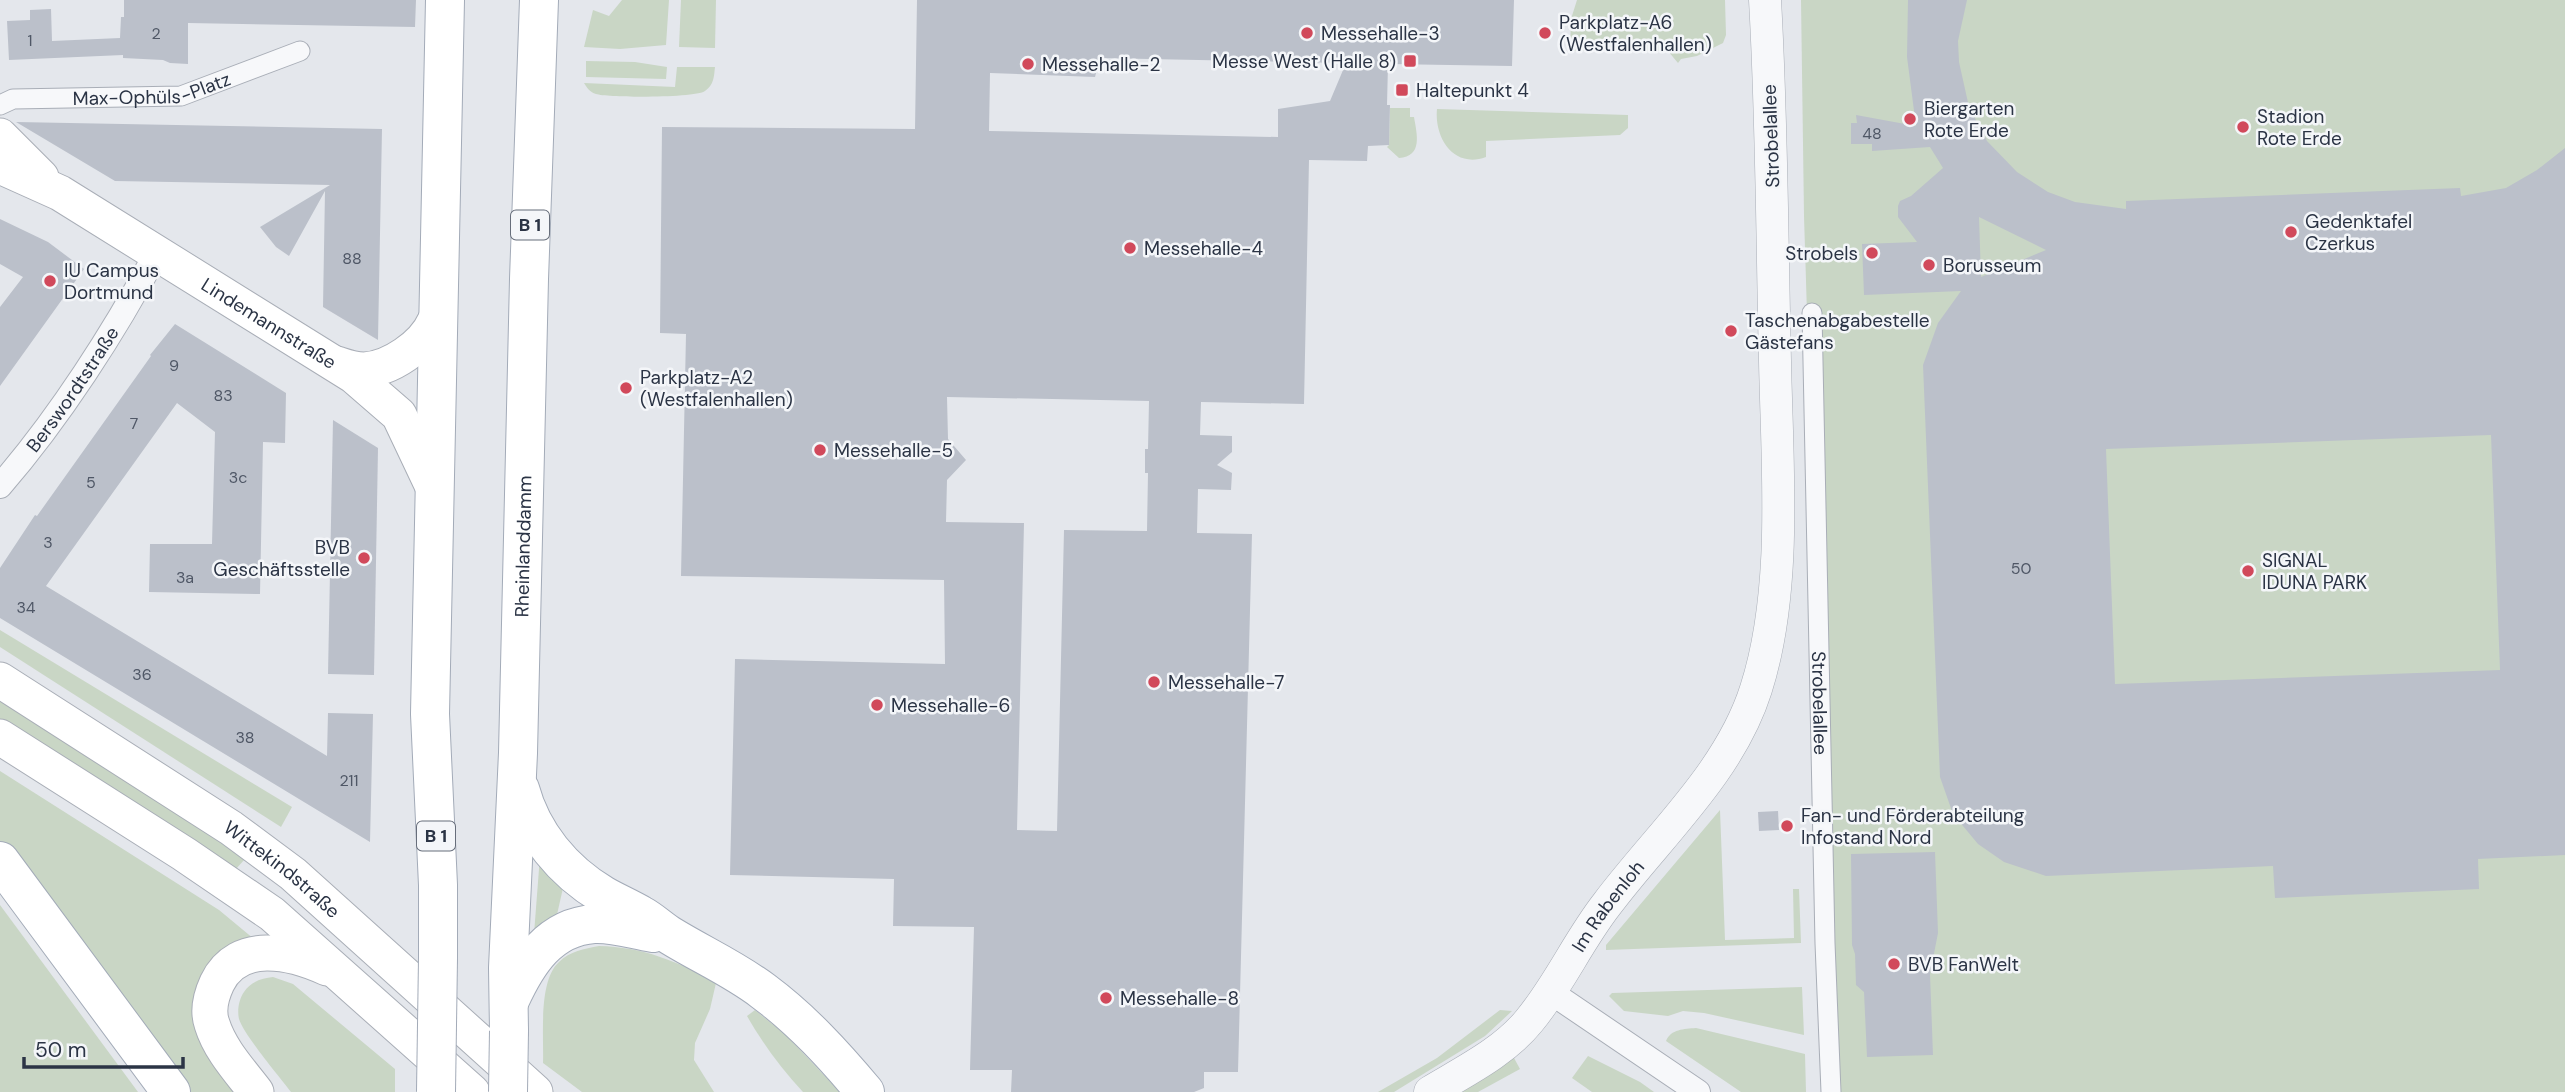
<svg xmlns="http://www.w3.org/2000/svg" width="2565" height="1092" font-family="'DM Sans',sans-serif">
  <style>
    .green { fill: #c9d6c5 }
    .building { fill: #bbc0ca; fill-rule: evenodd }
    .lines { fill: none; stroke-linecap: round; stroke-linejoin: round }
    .pedestrian-casing { stroke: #a9aeb7; stroke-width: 21 }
    .minor-casing { stroke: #a9aeb7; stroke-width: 26 }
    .tertiary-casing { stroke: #a9aeb7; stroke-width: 33 }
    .secondary-casing { stroke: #a9aeb7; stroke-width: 37 }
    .primary-casing { stroke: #a3abb8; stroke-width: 40 }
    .pedestrian { stroke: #f7f8fa; stroke-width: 19 }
    .minor { stroke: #f7f8fa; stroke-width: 24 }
    .tertiary { stroke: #f7f8fa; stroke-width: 32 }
    .secondary { stroke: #fff; stroke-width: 35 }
    .primary { stroke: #fff; stroke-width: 38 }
    .primary-bridge-casing { stroke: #a3abb8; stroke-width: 40; stroke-linecap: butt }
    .primary-bridge { stroke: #fff; stroke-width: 38 }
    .poi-dot { fill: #d1495b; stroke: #f4f6f9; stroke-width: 2.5 }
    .labels { text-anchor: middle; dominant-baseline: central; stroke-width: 5; stroke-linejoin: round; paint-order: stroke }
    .number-label { font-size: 16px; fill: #4f5766 }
    .shield { fill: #f4f6f9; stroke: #676e7b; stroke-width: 2 }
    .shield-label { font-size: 18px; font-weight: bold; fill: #2b3445 }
    .poi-label { font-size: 19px; fill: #2b3445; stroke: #f4f6f9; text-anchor: start }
    .street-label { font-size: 19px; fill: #2b3445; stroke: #f4f6f9 }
  </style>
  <rect width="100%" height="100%" fill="#e4e7ec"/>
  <g class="green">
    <polygon points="622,0 669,0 666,45 620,49 584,47 593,10 609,16"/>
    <polygon points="681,0 716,0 715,48 679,47"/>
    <polygon points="1577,0 1725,0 1726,35 1723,43 1697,56 1681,59 1678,63 1668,51 1570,51 1571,19"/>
    <polygon points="1801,0 2565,0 2565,1092 1831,1092 1804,216"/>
    <polygon points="586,61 635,62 667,67 666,79 586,77"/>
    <path d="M677,67H715C714,76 714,85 705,91C696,98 609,98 596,94C590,92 587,88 584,83L675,87Z"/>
    <path d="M1390,108H1410V117H1414C1417,135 1423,156 1399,158L1387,147L1389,145Z"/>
    <path d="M1437,109L1628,115V128L1620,135L1486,141V157C1454,169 1434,138 1437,109Z"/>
    <polygon points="0,630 292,807 281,827 0,647"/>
    <polygon points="0,696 242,850 245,859 235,870 0,723"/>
    <polygon points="0,771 219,910 254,939 214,963 240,1092 182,1092 0,841"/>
    <polygon points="1720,810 1725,940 1794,938 1793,889 1799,889 1801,943 1606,950 1606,945"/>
    <polygon points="540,856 565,879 554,928 534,934"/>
    <polygon points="0,905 138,1092 0,1092"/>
    <path d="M599,946C642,947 678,961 716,983L710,1009L695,1043L694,1060L714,1092H582L543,1063C544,1036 538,981 559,962C570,951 584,949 599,946Z"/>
    <path d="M273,977L293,984L395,1069V1092H291C279,1076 244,1035 239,1019C237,1010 239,999 244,992C250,982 262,978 273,977Z"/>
    <polygon points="1802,987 1804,1035 1704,1013 1683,1011 1668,1016 1624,1011 1609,996 1612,993"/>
    <path d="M755,1010L786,1035L840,1092H803C781,1068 763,1044 747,1016Z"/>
    <polygon points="1500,1010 1512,1011 1485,1036 1394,1092 1378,1092 1437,1058"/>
    <path d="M1696,1028L1805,1054L1806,1092H1741L1666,1041C1671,1029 1684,1029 1696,1028Z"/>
    <polygon points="1588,1056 1640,1082 1654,1092 1592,1092 1572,1078"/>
    <polygon points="1514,1058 1520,1069 1478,1092 1461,1092"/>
  </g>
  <g class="building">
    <polygon points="124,0 416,0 415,27 188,23 188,64 170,63 163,60 123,58 123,55 9,60 7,21 30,20 30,10 51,9 52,41 120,38 121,17 124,17"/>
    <path d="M917,0H1514L1512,66L1388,64L1387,105H1390L1389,145L1368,146L1367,161L1309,160L1304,404L1201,402L1200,435L1232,436V452L1217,465L1232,473L1231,490L1198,489L1197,533L1252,534L1238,1072H1204V1088L1194,1092H1011L1012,1070H970L974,927L893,926L894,879L730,875L735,659L945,664L944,580L681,576L686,334L660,333L662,127L915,129ZM1100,58L1346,63L1330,101L1278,109V137L989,131L990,73L1095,77ZM947,397L1149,401L1148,449H1145V473H1148L1147,531L1064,530L1057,831L1017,830L1024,523L946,522L947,480L966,460L948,439Z"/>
    <path d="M1908,0H1967L1958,41L1959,62L1969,107L1987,141L2017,172L2048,192L2075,202L2126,209V201L2460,188L2461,196L2506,188L2537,170L2565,148V855L2478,859L2479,889L2275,898L2273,866L2046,876L2004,862L1978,844L1953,814L1940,777L1923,365L1938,323L1961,291L1864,295L1862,244L1917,242L1898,217V206L1900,201L1911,196L1943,168L1930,147L1872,151V144H1851V123H1857L1856,115L1916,126L1907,57ZM1979,217L2046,250L1981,277ZM2491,435L2500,670L2115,684L2106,449Z"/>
    <polygon points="16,122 382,129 378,340 323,307 325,191 289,256 276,247 260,227 330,185 115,181"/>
    <polygon points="0,219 48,242 84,269 0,386 0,307 23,277 0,264"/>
    <polygon points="175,324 286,393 285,443 263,442 260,594 149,592 150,544 212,544 215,432 177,403 46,586 327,756 328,713 373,714 370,842 0,618 0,568 35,515 37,516 151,356 150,355"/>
    <polygon points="333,420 378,448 374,675 328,674"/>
    <polygon points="1778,811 1779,830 1759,831 1758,812"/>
    <polygon points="1935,852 1938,933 1930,974 1933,1055 1867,1057 1864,992 1856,985 1855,954 1852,945 1851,854"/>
  </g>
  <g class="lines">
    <defs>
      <g id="pedestrian">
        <path id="s1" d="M0,105L13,99L181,96L300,51"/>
        <path id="s2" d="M1812,313L1825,943L1831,1092"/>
      </g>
      <g id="minor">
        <path id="s3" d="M0,486C59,418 115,331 157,252"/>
        <polyline points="1549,991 1698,1092"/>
      </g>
      <g id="tertiary">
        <path id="s4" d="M1430,1092C1463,1072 1504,1052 1529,1021C1559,985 1578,941 1607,904C1658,836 1730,772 1756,689C1788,589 1777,465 1775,361C1772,240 1772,120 1765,0"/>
      </g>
      <g id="secondary">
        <polyline points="0,136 41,177"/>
        <path id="s5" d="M0,166L60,193L354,376L399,415L435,491"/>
        <path d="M337,364C346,367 354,370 364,370C390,369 424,346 435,321C438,317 438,310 439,305"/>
        <path id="s6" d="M0,680L231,828L293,874L535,1092"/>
        <polyline points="0,737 184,854 272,914 472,1092"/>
        <path d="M256,1092C240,1071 220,1050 212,1024C207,1010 211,996 217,983C238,939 292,952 327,968"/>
      </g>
      <g id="primary">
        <path d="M520,789C532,834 563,871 603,895C615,902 629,908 641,915C652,921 661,930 671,936C702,955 734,969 763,991C802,1020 834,1055 865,1092"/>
        <polyline points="0,861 171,1092"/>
        <polyline points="438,958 438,885 430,714 445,0"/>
        <path d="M510,1000C527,963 549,927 594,924C614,923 634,930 653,933"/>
        <path id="s7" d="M509,1031L508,968L518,753L529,279L539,0"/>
      </g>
    </defs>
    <use href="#pedestrian" class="pedestrian-casing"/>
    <use href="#minor" class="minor-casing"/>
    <use href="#tertiary" class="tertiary-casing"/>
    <use href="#secondary" class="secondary-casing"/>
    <use href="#primary" class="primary-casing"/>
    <use href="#pedestrian" class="pedestrian"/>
    <use href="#minor" class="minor"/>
    <use href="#tertiary" class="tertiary"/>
    <use href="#secondary" class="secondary"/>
    <use href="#primary" class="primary"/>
    <defs>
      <g id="primary-bridge">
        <polyline points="436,1092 438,958"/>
        <polyline points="508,1092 509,1031"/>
      </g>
    </defs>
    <use href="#primary-bridge" class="primary-bridge-casing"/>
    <use href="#primary-bridge" class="primary-bridge"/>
  </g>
  <g class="poi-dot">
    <circle cx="1307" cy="33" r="7"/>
    <circle cx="1545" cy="33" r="7"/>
    <rect x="1403" y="54" width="14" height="14" rx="3.5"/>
    <circle cx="1028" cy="64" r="7"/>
    <rect x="1395" y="83" width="14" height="14" rx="3.5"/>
    <circle cx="1910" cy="119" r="7"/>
    <circle cx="2243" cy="127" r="7"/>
    <circle cx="2291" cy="232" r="7"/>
    <circle cx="1130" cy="248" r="7"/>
    <circle cx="1872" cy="253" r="7"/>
    <circle cx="1929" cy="265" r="7"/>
    <circle cx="50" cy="281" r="7"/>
    <circle cx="1731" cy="331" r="7"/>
    <circle cx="626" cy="388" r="7"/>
    <circle cx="820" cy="450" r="7"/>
    <circle cx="364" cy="558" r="7"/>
    <circle cx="2248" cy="571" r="7"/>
    <circle cx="1154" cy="682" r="7"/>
    <circle cx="877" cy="705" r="7"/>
    <circle cx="1787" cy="826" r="7"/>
    <circle cx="1894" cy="964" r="7"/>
    <circle cx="1106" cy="998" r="7"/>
  </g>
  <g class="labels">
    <g class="number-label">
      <text x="156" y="33">2</text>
      <text x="30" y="40">1</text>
      <text x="1872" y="133">48</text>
      <text x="352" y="258">88</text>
      <text x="174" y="365">9</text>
      <text x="223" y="395">83</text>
      <text x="134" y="423">7</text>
      <text x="238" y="477">3c</text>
      <text x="91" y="482">5</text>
      <text x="48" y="542">3</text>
      <text x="2021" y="568">50</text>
      <text x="185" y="577">3a</text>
      <text x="26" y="607">34</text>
      <text x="142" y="674">36</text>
      <text x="245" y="737">38</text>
      <text x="349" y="780">211</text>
    </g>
    <g class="shield">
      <rect x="511" y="210.5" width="38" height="29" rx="5"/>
      <rect x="417" y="821.5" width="38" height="29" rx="5"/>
    </g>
    <g class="shield-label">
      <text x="530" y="225">B 1</text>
      <text x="436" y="836">B 1</text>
    </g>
    <g class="poi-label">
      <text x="1559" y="22">Parkplatz-A6<tspan x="1559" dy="22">(Westfalenhallen)</tspan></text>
      <text x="1321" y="33">Messehalle-3</text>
      <text x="1396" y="61" text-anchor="end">Messe West (Halle 8)</text>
      <text x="1042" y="64">Messehalle-2</text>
      <text x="1416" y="90">Haltepunkt 4</text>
      <text x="1924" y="108">Biergarten<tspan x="1924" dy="22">Rote Erde</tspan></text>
      <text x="2257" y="116">Stadion<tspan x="2257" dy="22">Rote Erde</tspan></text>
      <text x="2305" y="221">Gedenktafel<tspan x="2305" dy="22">Czerkus</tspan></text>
      <text x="1144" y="248">Messehalle-4</text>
      <text x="1858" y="253" text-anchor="end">Strobels</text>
      <text x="1943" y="265">Borusseum</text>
      <text x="64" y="270">IU Campus<tspan x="64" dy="22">Dortmund</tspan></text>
      <text x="1745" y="320">Taschenabgabestelle<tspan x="1745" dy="22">Gästefans</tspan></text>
      <text x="640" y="377">Parkplatz-A2<tspan x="640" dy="22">(Westfalenhallen)</tspan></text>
      <text x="834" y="450">Messehalle-5</text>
      <text x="350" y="547" text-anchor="end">BVB<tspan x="350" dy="22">Geschäftsstelle</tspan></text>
      <text x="2262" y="560">SIGNAL<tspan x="2262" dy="22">IDUNA PARK</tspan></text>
      <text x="1168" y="682">Messehalle-7</text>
      <text x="891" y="705">Messehalle-6</text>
      <text x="1801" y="815">Fan- und Förderabteilung<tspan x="1801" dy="22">Infostand Nord</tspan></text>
      <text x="1908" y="964">BVB FanWelt</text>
      <text x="1120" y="998">Messehalle-8</text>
    </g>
    <g class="street-label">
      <text stroke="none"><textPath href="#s1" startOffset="154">Max-Ophüls-Platz</textPath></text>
      <text transform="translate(1771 136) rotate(-92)">Strobelallee</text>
      <text stroke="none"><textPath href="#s5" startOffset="312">Lindemannstraße</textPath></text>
      <text stroke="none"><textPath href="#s3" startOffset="121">Berswordtstraße</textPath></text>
      <text stroke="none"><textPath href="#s7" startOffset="485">Rheinlanddamm</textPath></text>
      <text stroke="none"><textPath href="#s2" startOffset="390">Strobelallee</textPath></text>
      <text stroke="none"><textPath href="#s6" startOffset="340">Wittekindstraße</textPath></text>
      <text stroke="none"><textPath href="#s4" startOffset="262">Im Rabenloh</textPath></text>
    </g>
  </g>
  <path d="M24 1057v10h159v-10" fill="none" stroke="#2b3445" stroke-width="3.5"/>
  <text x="35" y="1057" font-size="21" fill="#2b3445" stroke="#f4f6f9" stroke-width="5" paint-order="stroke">50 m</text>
</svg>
